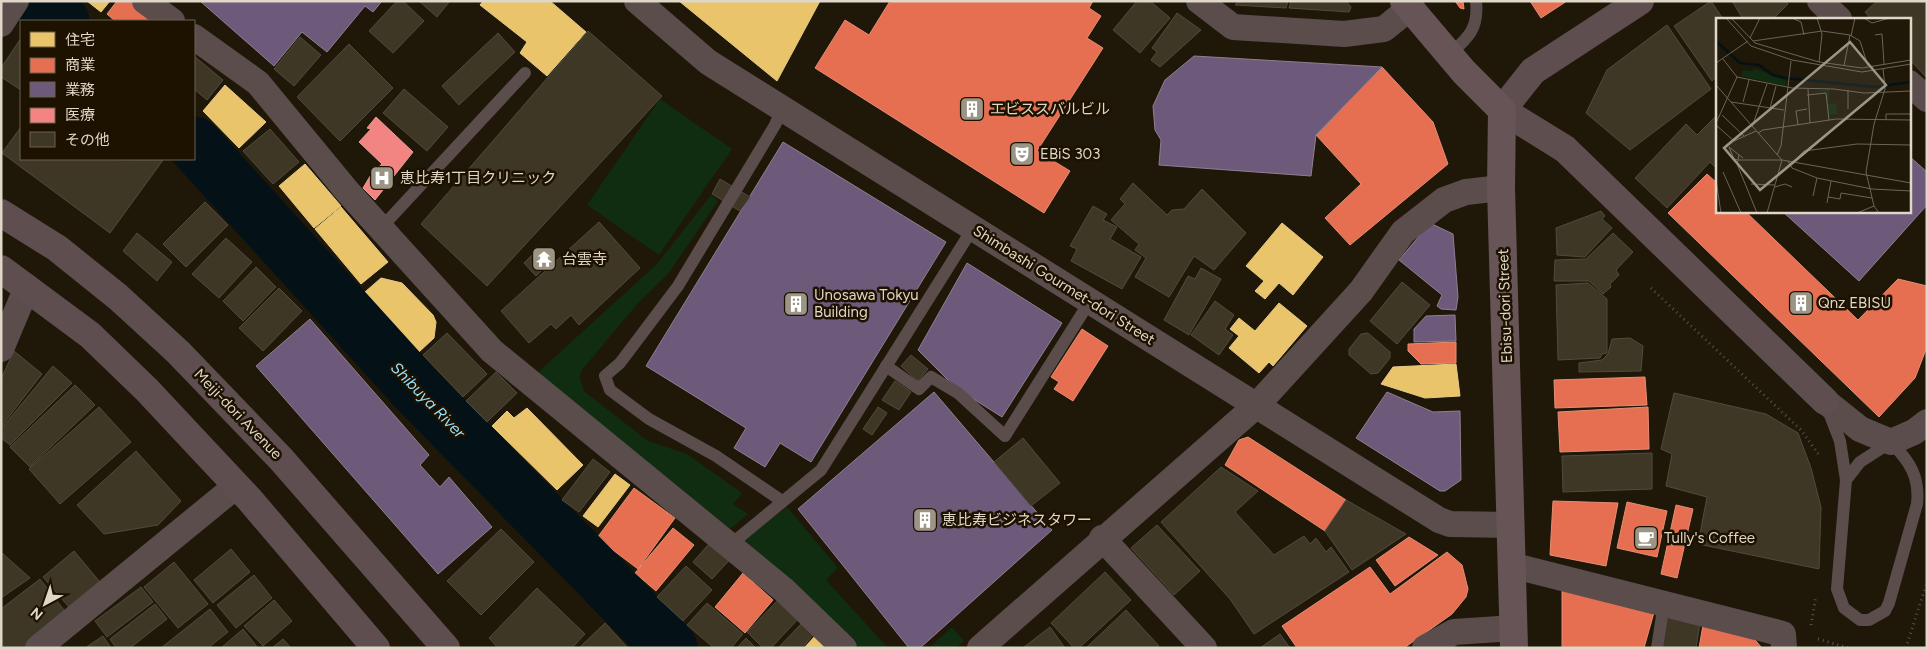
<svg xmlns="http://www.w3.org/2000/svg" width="1928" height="649" font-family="Figtree,'Noto Sans JP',sans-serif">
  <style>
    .green { fill: #102c11 }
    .homes { fill: #e9c46a; stroke: #e6ca86 }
    .shops { fill: #e76f51; stroke: #e58e74 }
    .offices { fill: #6d597a; stroke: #8f7f91 }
    .health { fill: #f28482; stroke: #ec9d97 }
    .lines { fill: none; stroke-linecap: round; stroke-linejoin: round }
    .river { stroke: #041217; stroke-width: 55 }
    .building { fill: #3e3726; stroke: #514b3e }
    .path { stroke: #5a4f4c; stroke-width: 3; stroke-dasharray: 1 4; stroke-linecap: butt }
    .lane { stroke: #5a4d4c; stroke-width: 12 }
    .street { stroke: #5a4d4c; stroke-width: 26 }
    .secondary { stroke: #5f4e50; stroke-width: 28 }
    .primary { stroke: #675457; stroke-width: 28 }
    .labels { text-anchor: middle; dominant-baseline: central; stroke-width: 5; stroke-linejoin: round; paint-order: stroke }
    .poi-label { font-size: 15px; fill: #dfd7c7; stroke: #1d1200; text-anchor: start }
    .street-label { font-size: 15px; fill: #dfd7c7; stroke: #1d1200 }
    .water-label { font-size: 16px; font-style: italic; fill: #96defb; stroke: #1d1200 }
    .inset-river { fill: none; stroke: #041217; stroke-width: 2.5 }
    .inset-road { fill: none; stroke: #6c6455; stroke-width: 1 }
    .view { fill: #9c9484; fill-opacity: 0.15; stroke: #9c9484; stroke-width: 2.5 }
    .inset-edge { fill: none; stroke: #dfd7c7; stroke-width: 2.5 }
  </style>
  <rect width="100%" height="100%" fill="#1f1809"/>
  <g class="green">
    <polygon points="660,99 732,149 659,255 587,205"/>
    <polygon points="711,195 718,201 668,274 638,303 581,371 580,379 585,392 648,441 687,454 742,493 733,504 748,514 730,529 533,377 657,264"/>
    <polygon points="787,507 838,568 826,580 888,648 860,648 744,540"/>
    <polygon points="952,627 964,641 956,648 929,648"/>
  </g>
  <g class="homes">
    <polygon points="87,1 110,1 101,12"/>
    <polygon points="483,1 550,1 586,32 547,76 520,53 527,42 480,5"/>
    <polygon points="679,1 820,1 777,81"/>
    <polygon points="225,85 266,122 239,148 203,111"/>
    <polygon points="305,164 341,206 314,228 279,186"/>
    <polygon points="341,207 388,262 361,284 315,229"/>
    <polygon points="1282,223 1323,257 1293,295 1279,283 1265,299 1255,291 1264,281 1246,266"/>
    <polygon points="381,278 402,283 433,315 436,322 434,338 419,352 365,292"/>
    <polygon points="1279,303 1307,326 1273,366 1269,362 1259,373 1229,348 1239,336 1230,329 1239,318 1255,331"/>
    <polygon points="1456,364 1460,396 1425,398 1381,384 1393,367"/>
    <polygon points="527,408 583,465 557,490 492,426 507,411 514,418"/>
    <polygon points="615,474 630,485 598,527 583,516"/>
    <polygon points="816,635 830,648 804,648"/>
  </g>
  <g class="shops">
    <polygon points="117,1 130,1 153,21 115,21 107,14"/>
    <polygon points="890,1 1093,1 1089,8 1101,16 1087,38 1103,48 1037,151 1070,171 1044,213 815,68 845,20 869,35"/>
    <polygon points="1455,1 1463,1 1464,9 1460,8"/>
    <polygon points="1530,1 1567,1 1541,18"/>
    <polygon points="1382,67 1433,122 1448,164 1350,245 1325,218 1361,184 1316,135"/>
    <polygon points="1707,174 1717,183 1717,211 1745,211 1858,320 1898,279 1927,286 1927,347 1915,378 1879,417 1668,213"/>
    <polygon points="1082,329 1108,346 1073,401 1054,389 1059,382 1051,377"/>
    <polygon points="1456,342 1456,363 1421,364 1408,351 1408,344"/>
    <polygon points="1645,377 1647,405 1555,408 1554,380"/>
    <polygon points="1648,407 1649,449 1560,452 1558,412"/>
    <polygon points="1248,437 1346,500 1325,531 1225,465 1239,440"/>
    <polygon points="634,488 675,518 638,569 597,538"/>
    <polygon points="1553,501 1618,503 1606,566 1550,555"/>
    <polygon points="1627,502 1667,511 1657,557 1617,548"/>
    <polygon points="1676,505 1693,509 1677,578 1661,574"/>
    <polygon points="673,528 694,545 656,591 635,573"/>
    <polygon points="1409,537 1438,555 1395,586 1376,560"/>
    <polygon points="1447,552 1462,565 1468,589 1466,597 1452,614 1404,648 1297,648 1282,626 1370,567 1390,594"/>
    <polygon points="743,573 773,600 745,633 715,607"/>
    <polygon points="1562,591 1655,609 1644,648 1562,648"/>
    <polygon points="1703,625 1749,633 1762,648 1699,648"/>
  </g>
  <g class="offices">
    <polygon points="200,1 382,1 373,12 365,6 327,52 302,32 274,66"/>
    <polygon points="1194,56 1382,67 1316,135 1311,176 1159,165 1161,140 1155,130 1153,106 1165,80"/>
    <polygon points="783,142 946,242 811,462 780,443 765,467 734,448 746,428 646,366"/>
    <polygon points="1909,156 1927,172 1927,205 1859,281 1782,211 1909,211"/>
    <polygon points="1430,223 1453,234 1458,297 1456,310 1441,309 1437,306 1442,295 1399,260"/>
    <polygon points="967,263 1062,323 1002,417 956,388 918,350"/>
    <polygon points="1455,315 1456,341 1414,342 1414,329 1426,316"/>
    <polygon points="310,319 429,455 420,465 440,487 449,477 492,527 438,574 256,366"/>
    <polygon points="934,392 1052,530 920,648 909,648 798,509"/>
    <polygon points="1387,392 1433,412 1460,411 1461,480 1445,491 1440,491 1356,438"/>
  </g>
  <polygon class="health" points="376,117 413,152 375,200 363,188 372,173 382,164 359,142 371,129 367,128"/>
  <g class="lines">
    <g class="river">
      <polyline points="34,1 62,21"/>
      <polyline points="194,144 416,389 670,648"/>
    </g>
  </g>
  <g class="building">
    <polygon points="397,1 403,1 424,21 393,53 369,31"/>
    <polygon points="419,1 450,1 437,17"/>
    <polygon points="1137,1 1150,1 1170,18 1140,53 1113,30"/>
    <polygon points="1239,1 1288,1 1286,8 1235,5"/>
    <polygon points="1291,1 1346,1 1351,7 1349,12 1289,8"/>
    <polygon points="1711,1 1723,19 1717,19 1717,76 1712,81 1674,26"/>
    <polygon points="1732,1 1785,1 1788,4 1773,19 1743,19"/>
    <polygon points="1877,1 1927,1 1927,78 1909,59 1909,19 1871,19 1865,12"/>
    <polygon points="1177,13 1201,30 1160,67 1151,60 1157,52 1152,48"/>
    <polygon points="1667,25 1711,89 1630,150 1586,113 1607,70"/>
    <polygon points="588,31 662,96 487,286 421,224"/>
    <polygon points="498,33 515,52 459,105 442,86"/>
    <polygon points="300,37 321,55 294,86 274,69"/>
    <polygon points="21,38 21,90 1,77 1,68"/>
    <polygon points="349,44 393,88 340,141 297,97"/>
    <polygon points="194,56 223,80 207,100 194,89"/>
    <polygon points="404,89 448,127 427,151 383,113"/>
    <polygon points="1717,115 1717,169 1710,162 1667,208 1635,178 1686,124 1697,135"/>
    <polygon points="21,127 21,159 163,160 110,233 2,153"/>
    <polygon points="270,129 299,162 273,184 243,151"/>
    <polygon points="720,179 750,197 740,211 712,194"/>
    <polygon points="1133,183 1167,215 1172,210 1184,209 1202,189 1246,233 1214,270 1194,256 1169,297 1135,277 1146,258 1135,250 1139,244 1111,220 1125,204 1120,199"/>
    <polygon points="205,202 228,225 186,267 163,244"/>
    <polygon points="1093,206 1107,214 1103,220 1117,227 1110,239 1141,257 1122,289 1071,261 1077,249 1070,246"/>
    <polygon points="1601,211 1605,216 1602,219 1612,228 1585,257 1557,255 1556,228"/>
    <polygon points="599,222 640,268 579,325 571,315 556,329 551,324 529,343 501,311"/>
    <polygon points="137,233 172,262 157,281 123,251"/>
    <polygon points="1613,233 1633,252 1616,270 1619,275 1610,284 1611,287 1603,294 1589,281 1554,281 1555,260 1586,259"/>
    <polygon points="226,238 252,262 219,298 192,274"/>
    <polygon points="535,252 547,265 536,276 524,263"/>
    <polygon points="256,267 276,287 243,321 223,301"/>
    <polygon points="1201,268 1221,279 1189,335 1164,320 1188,276 1195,279"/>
    <polygon points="1402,282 1430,305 1397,344 1370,321"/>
    <polygon points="1588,283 1607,299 1607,353 1602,354 1600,358 1558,360 1556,285"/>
    <polygon points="279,288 302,311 263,351 239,328"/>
    <polygon points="1215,301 1234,315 1225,329 1233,335 1219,355 1191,335"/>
    <polygon points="447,333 487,374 463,397 423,355"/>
    <polygon points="1368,333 1390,352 1390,358 1378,373 1371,374 1349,355 1349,349 1361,334"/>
    <polygon points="1630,338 1643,346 1641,371 1579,372 1579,363 1602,360 1608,354 1612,339"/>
    <polygon points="14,351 42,374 1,427 1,379"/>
    <polygon points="911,355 928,369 918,381 901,366"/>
    <polygon points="53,366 72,383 10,445 1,438 1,429"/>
    <polygon points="496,372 517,393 487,422 466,401"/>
    <polygon points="895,381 911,392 899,410 882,400"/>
    <polygon points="75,385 95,405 30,467 10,447"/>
    <polygon points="1674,393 1766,414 1798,433 1811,468 1821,507 1819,569 1698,544 1707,497 1666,486 1672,454 1661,449"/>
    <polygon points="99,407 131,442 60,504 29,469"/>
    <polygon points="878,407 887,413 872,435 863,429"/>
    <polygon points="1023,438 1060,483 1031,506 994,462"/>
    <polygon points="136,451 181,501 158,525 104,534 77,505"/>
    <polygon points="1652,453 1652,489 1563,492 1562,456"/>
    <polygon points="593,459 610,472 579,512 562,500"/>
    <polygon points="1221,467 1258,491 1235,512 1274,555 1304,536 1310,544 1316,538 1326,552 1331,547 1349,572 1254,634 1230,599 1161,522"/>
    <polygon points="1346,500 1406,534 1352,570 1325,531"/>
    <polygon points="1157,525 1200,571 1174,595 1131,548"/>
    <polygon points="501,529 534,562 481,615 447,581"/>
    <polygon points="715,537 734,555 712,579 693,562"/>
    <polygon points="231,549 250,572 213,603 194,580"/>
    <polygon points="74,551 105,588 74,613 43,577"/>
    <polygon points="1,552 30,578 1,598"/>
    <polygon points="174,562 208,604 178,628 144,587"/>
    <polygon points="686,566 712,590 683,621 657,597"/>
    <polygon points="1105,572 1131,600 1079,648 1074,648 1051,623"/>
    <polygon points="254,575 272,598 236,628 217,605"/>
    <polygon points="40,579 67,614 24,648 1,648 1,609"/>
    <polygon points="141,587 153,602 107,637 95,621"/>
    <polygon points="537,588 585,634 572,648 498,648 489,638"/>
    <polygon points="779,599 799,618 771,648 763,648 747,632"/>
    <polygon points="274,600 292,621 263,646 244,626"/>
    <polygon points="707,603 743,634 731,648 714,648 687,625"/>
    <polygon points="155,604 167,619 130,648 116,648 110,639"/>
    <polygon points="210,609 228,632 208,648 161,648"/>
    <polygon points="1126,610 1159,646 1157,648 1086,648"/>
    <polygon points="1666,617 1700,623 1696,648 1661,648"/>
    <polygon points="605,623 628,648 579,648"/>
    <polygon points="801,624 813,635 802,648 778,648"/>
    <polygon points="1050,627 1065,648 1024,648 1024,647"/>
    <polygon points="243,629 258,648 221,648"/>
    <polygon points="1280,634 1290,648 1260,648"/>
    <polygon points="103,636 111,648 85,648"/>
    <polygon points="746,638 756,648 737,648"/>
    <polygon points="283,639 291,648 272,648"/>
  </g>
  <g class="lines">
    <g class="path">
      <polyline points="1651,288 1801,430 1819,455"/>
      <polyline points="1811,625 1816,596"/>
      <polyline points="1818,639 1849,648"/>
      <polyline points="1906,648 1927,582"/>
    </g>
    <g class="lane">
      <path d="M1449,55C1468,38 1479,29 1476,1"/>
      <polyline points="381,228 525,73"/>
      <polyline points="886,366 919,389 931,377 958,393 1005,436 1090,301"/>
      <path d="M1828,410L1840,441L1846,480L1837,589L1844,608L1860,620H1869L1885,611L1889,603L1917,504C1920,476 1909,461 1891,442L1860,462L1846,480"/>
      <polyline points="782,501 716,456 649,419 610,390 605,376 620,363 678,286 775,125 782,109"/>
      <polyline points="730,545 821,470 973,228"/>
      <polyline points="1657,648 1664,603"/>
    </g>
    <g class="street">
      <polyline points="145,1 172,21"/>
      <polyline points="637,1 708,62 1439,520 1450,524 1510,525"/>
      <polyline points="1199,1 1233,27 1344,34 1384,29 1410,8"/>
      <polyline points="1820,1 1839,19"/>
      <polyline points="1,24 16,1"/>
      <polyline points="194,37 258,83 347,191 492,351 784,590 844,648"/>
      <polyline points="1909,83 1927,99"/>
      <polyline points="1,349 27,287"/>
      <polyline points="1825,401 1860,429 1891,442 1914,432 1927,422"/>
      <polyline points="1102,538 1204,648"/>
      <polyline points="1511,565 1783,634 1784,648"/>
      <polyline points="38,648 236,486"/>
      <polyline points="980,648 1257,405 1361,291 1403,232 1444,200 1466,192 1501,188"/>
      <polyline points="1425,648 1454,632 1514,628"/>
    </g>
    <g class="secondary">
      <polyline points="1640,1 1533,71 1502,110 1565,149 1825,401"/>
      <polyline points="1,213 57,248 118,297 178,352 281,459 446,648"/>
      <polyline points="1,269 90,335 147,390 250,500 376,648"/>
    </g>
    <polyline class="primary" points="1404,1 1464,72 1502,110 1501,188 1514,648"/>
  </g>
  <defs>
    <symbol id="building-square" viewBox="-11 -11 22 22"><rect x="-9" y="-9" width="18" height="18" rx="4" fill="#9c9484" stroke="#1d1200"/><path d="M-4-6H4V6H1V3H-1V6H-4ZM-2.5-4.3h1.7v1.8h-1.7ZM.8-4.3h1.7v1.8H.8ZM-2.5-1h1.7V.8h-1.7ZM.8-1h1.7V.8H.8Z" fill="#fff"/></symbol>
    <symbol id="theatre-square" viewBox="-11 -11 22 22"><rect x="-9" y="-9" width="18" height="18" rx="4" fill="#9c9484" stroke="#1d1200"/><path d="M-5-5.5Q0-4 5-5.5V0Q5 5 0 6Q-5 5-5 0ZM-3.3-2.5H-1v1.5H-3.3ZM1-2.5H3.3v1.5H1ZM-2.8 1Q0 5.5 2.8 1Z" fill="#fff"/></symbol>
    <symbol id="hospital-square" viewBox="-11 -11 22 22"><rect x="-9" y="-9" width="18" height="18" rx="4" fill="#9c9484" stroke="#1d1200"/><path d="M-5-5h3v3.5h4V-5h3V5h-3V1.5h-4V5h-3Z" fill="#fff"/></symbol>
    <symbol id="temple-square" viewBox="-11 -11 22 22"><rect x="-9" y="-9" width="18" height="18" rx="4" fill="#9c9484" stroke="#1d1200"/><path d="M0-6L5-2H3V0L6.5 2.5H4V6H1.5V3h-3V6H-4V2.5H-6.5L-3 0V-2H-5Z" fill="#fff"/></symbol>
    <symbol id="cafe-square" viewBox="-11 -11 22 22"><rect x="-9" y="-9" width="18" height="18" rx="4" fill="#9c9484" stroke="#1d1200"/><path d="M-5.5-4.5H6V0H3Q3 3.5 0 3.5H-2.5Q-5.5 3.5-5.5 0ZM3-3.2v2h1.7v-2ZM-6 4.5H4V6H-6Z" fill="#fff"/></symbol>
  </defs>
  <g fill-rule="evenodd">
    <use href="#building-square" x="958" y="95" width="28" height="28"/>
    <use href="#theatre-square" x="1008" y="140" width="28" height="28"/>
    <use href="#hospital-square" x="368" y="164" width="28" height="28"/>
    <use href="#temple-square" x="530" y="245" width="28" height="28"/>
    <use href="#building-square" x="1787" y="289" width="28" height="28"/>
    <use href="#building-square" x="782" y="290" width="28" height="28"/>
    <use href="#building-square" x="911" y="506" width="28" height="28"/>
    <use href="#cafe-square" x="1632" y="524" width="28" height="28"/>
  </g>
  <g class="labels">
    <g class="poi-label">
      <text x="990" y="109">エビススバルビル</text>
      <text x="1040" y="154">EBiS 303</text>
      <text x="400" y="178">恵比寿1丁目クリニック</text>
      <text x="562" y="259">台雲寺</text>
      <text x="814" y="295">Unosawa Tokyu<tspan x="814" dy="17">Building</tspan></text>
      <text x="1818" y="303">Qnz EBISU</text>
      <text x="942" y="520">恵比寿ビジネスタワー</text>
      <text x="1664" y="538">Tully's Coffee</text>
    </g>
    <g class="street-label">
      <text transform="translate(1064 285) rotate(32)">Shimbashi Gourmet-dori Street</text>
      <text transform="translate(1505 306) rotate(-92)">Ebisu-dori Street</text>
      <text transform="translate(238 414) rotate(46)">Meiji-dori Avenue</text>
    </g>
    <g class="water-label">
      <text transform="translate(428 400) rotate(46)">Shibuya River</text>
    </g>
  </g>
  <g transform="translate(1716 18)">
    <rect width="195" height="195" fill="#1f1809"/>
    <path d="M38,50L71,63L70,68L25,58L27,52L37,53ZM114,71L112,86L120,85L121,96L114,97L111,85V74H93Z" fill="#102c11"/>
    <path class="inset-river" d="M0,23L24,45L43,47L57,57L70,60L159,69L195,64"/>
    <path class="inset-road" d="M10,0L35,28L76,42L146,54L195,46M15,0L39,25L103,44L146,50L195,42M101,0L106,16L103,44M148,0L156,5L174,0M78,1L85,4L88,17M159,17L166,16L168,46M135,18L139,0M34,20L44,0M37,23L106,13L134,17L144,23L152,48M7,41L21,59M0,45L32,23M128,48L134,17M0,67L66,142L195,165M92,71L94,105M91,77L110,75L113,102M15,84L68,92M27,84L33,62M54,90L60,68M132,91V72M6,97L28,118M170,102V96H195M0,105L21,59L76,70L118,71L148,75L195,73M0,107L18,123L40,113M82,107L80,93L91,91M36,109L51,66M42,115L47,112L120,101L195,102M23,137L22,142L18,141L13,129L27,140M61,137L65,128L75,43M72,143L76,150L101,160L156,171L195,173M77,144L88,133L141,126L195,127M7,154L25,195M0,162L5,195M35,166L59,167M59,169L69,166L76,169M97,178L101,160M112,179L124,181L125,175L156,180M111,185L115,163M41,195L21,146L22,142H66L51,195M141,195L158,188M163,195L158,188L150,154L158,106L169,71L167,50"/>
    <path class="view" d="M134,24L170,67L44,172L8,130Z"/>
    <rect width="195" height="195" class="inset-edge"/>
  </g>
  <rect width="1928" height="649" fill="none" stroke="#dfd7c7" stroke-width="5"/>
  <rect x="20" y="20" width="175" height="140" fill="#1d1200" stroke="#6b6150"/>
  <rect x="30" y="32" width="25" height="15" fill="#e9c46a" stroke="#6b6150"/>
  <text x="65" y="45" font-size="15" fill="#dfd7c7">住宅</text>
  <rect x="30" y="58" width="25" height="15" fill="#e76f51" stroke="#6b6150"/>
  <text x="65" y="70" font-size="15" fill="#dfd7c7">商業</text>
  <rect x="30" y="82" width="25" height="15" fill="#6d597a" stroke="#6b6150"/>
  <text x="65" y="95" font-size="15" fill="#dfd7c7">業務</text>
  <rect x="30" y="108" width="25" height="15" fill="#f28482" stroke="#6b6150"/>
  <text x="65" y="120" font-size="15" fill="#dfd7c7">医療</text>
  <rect x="30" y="132" width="25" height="15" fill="#3e3726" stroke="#6b6150"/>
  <text x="65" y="145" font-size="15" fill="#dfd7c7">その他</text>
  <g transform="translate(45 604) rotate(220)" stroke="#1d1200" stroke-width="4" paint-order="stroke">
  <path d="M0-4L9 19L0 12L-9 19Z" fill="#dfd7c7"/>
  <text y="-8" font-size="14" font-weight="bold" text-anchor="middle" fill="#dfd7c7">N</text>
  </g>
</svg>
